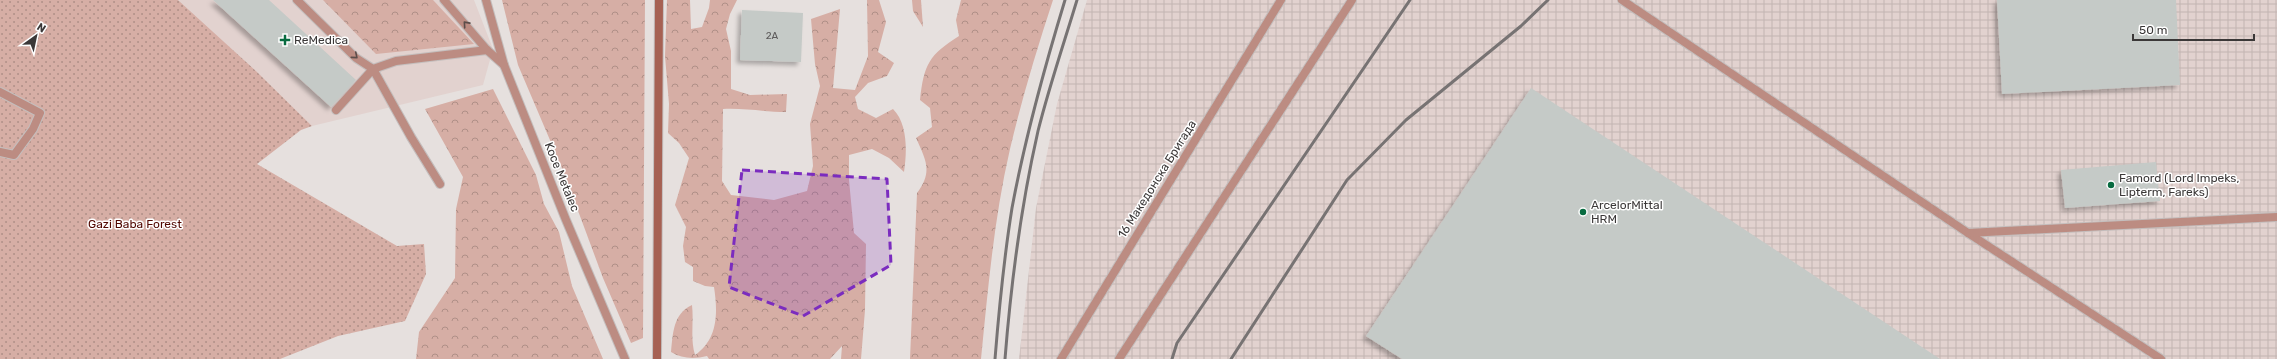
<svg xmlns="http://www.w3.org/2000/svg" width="2277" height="359" font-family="Rubik,sans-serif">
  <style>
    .built { fill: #e2d2cf }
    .industrial { fill: url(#industrial-grid) }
    .forest { fill: url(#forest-crowns) }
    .park { fill: url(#park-dots) }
    .building { fill: #c5cac7; filter: url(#shadow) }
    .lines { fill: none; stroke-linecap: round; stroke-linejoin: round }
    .lane-casing { stroke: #c4bebd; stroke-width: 10 }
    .street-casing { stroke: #c4bebd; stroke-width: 10 }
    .secondary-casing { stroke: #c4bebd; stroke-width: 10 }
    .lane { stroke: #bc8c82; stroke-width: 8 }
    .street { stroke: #bc8c82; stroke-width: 8 }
    .secondary { stroke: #a66153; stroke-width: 8 }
    .rail { stroke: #777373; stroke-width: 3 }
    .oneway { stroke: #5b4d4a }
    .marked { fill: #7b2cbf; fill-opacity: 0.2; stroke: #7b2cbf; stroke-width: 3; stroke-dasharray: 8 5; stroke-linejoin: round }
    .poi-dot { fill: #086b40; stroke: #fff; stroke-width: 1.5 }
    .labels { text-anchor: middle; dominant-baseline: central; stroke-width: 3; stroke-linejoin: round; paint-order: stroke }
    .number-label { font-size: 10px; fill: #5e5c5c }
    .poi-label { font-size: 12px; fill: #3b3838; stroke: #fff; text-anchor: start }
    .street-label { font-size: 12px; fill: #3b3838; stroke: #fff }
    .park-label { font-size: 12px; fill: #510700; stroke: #fff }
  </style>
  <defs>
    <pattern id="industrial-grid" width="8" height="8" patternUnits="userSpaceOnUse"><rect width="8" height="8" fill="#e2d2cf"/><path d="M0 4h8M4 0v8" fill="none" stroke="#c3b5b2"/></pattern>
    <pattern id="forest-crowns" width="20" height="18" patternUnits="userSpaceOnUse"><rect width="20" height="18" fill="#d6aea5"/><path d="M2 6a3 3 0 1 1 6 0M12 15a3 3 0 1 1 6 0" fill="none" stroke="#af8f87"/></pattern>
    <pattern id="park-dots" width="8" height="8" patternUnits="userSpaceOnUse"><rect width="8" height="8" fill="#d6aea5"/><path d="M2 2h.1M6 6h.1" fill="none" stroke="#af8f87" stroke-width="1.8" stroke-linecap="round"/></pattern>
    <filter id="shadow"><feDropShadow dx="-3.5" dy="3.5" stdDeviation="2" flood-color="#0004"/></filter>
  </defs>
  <rect width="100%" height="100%" fill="#e6e0de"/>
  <polygon class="built" points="178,0 474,0 493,49 483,85 312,126 256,71"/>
  <polygon class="industrial" points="1087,0 2277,0 2277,359 1019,359 1036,208 1057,104"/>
  <g class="forest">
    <polygon points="323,0 433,0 474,44 376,54"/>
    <polygon points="502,0 645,0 643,338 631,343 603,278 564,173 518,65"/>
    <path d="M667,0H690L691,29L702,27L709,8L710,0H737L730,14L726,29L731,51V89L750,95L787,94L786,112C765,112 745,108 723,109L722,181L731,195L774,200L807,191L813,166L810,124L820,86L815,64L811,19L840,9L833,88L855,90L868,56L867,0H879L886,22L878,52L894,63L887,76L868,83L855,97L858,109L876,118L893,109C908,124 907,152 904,172L889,158L872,149L849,155V180L854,233L866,244L865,310L861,359H841L842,346L830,359H709L707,356C695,359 682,359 671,352C673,333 673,314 692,305C694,322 690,338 695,355C718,339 718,313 714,287L705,286L693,281V267L685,262L683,246L686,227L675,205L689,158L679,143L668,133L669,104L665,56Z"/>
    <polygon points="912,0 921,0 923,27 913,11"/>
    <path d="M961,0H1053C1037,49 1022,98 1010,149C994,218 988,289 981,359H910L917,193C933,172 926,160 916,138L932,127L930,108L920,100C924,64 929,55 959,36L956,20Z"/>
    <polygon points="493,89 536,175 544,204 559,232 572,286 603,359 416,359 419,332 455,278 456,209 463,177 425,109"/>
  </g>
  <polygon class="park" points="0,0 178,0 256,71 312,126 301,130 257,164 397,246 424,244 426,274 405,321 338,336 280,359 0,359"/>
  <g class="building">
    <polygon points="213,0 269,0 356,80 331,107"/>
    <polygon points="1997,0 2176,0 2180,85 2002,94"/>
    <polygon points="742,10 803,13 801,62 740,60"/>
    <polygon points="1531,88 1940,359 1402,359 1366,336"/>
    <polygon points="2156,162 2160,201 2065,208 2061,170"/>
  </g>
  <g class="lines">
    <defs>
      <g id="lane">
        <polyline points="297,0 356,58 373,69 396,61 487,50"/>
        <polyline points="444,0 487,50 504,65"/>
        <polyline points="486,0 504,65 566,220 625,359"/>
        <polyline points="1622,0 1968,233 2161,359"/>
        <polyline points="336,110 373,69 411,137 440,184"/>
        <polyline points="1968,233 2277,217"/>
        <polyline points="1061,359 1281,0"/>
        <polyline points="1119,359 1352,0"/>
      </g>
      <polyline id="street" points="0,92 40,113 33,129 14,155 0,152"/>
      <polyline id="secondary" points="657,359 659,0"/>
    </defs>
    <use href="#lane" class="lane-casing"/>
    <use href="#street" class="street-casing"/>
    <use href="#secondary" class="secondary-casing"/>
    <use href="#lane" class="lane"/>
    <use href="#street" class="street"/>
    <use href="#secondary" class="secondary"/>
    <g class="rail">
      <path d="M995,359C999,309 1004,258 1012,208C1025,138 1044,69 1065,0"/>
      <path d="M1005,359C1011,283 1021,206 1038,131C1049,87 1064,43 1077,0"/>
      <polyline points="1172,359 1177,343 1410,0"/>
      <polyline points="1231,359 1347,180 1406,120 1521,26 1548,0"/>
    </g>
  </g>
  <defs><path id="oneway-chevron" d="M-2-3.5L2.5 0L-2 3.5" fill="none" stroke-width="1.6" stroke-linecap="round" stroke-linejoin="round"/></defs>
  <g class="oneway">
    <use href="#oneway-chevron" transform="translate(466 24) rotate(-132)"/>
    <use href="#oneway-chevron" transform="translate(355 56) rotate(40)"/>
  </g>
  <path class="marked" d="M742,170L887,179L891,265L803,316L729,287Z"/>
  <g class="poi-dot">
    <path d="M283 34h4v4h4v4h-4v4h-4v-4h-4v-4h4z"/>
    <circle cx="2111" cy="185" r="4"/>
    <circle cx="1583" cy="212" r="4"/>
  </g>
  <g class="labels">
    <g class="number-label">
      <text x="772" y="36">2А</text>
    </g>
    <g class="poi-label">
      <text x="294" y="40">ReMedica</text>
      <text x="2119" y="178">Famord (Lord Impeks,<tspan x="2119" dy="14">Lipterm, Fareks)</tspan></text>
      <text x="1591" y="205">ArcelorMittal<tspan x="1591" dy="14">HRM</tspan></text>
    </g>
    <g class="street-label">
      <text transform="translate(562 177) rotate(68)">Koce Metalec</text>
      <text transform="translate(1157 179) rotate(-58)">16 Македонска Бригада</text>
    </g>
    <g class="park-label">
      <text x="135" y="224">Gazi Baba Forest</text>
    </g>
  </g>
  <g transform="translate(36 36) rotate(33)" stroke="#ffffff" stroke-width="3" paint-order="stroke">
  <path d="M0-3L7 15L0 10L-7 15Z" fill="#3b3838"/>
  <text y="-6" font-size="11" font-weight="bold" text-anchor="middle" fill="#3b3838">N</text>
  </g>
  <path d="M2133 34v6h121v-6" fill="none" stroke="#3b3838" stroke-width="2"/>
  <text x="2139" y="34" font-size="12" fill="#3b3838" stroke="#ffffff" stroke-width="3" paint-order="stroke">50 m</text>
</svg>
